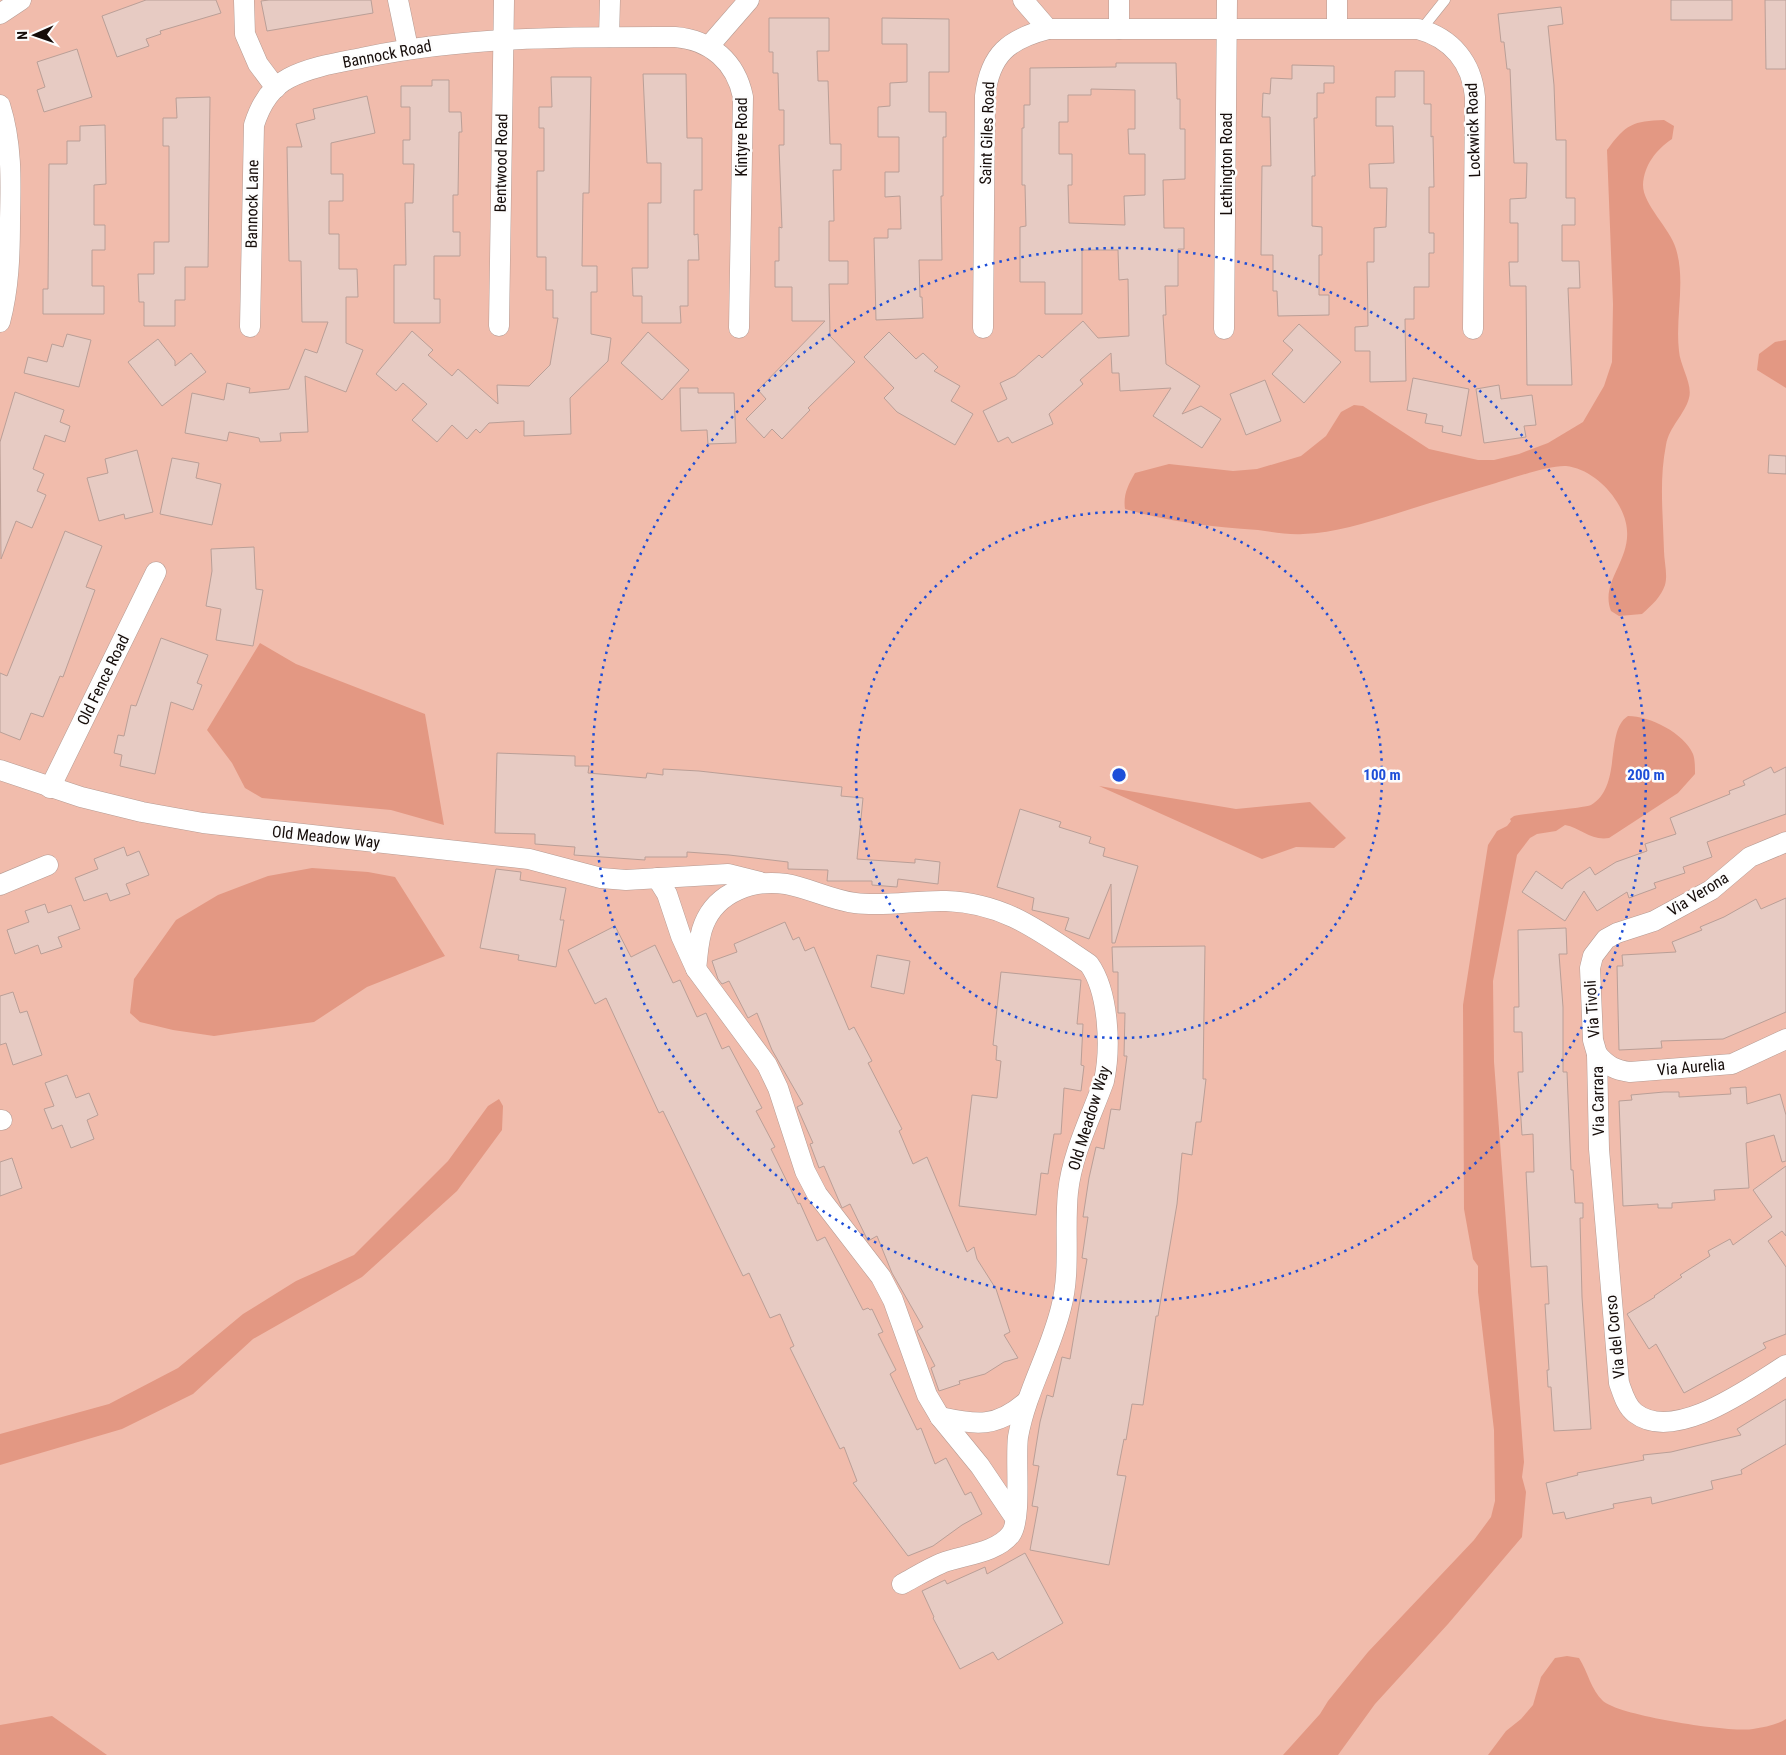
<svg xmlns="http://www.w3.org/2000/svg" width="1786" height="1755" font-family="'Roboto Condensed',sans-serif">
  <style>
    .green { fill: #f1bcac }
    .water { fill: #e39883 }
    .building { fill: #e7cbc3; stroke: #ba9f97; fill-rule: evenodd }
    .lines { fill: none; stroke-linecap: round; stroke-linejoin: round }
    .lane-casing { stroke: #b59b93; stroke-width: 11 }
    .street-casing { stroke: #b59b93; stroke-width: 21 }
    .lane { stroke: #fff; stroke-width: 10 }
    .street { stroke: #fff; stroke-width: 20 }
    .ring { fill: none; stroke: #1d4ed8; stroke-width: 2.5; stroke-dasharray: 2.5 5 }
    .labels { text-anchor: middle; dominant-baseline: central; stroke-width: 5; stroke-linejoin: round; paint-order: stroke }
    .street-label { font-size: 16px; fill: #160d0a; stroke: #fdfdfd }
    .centre { fill: #1d4ed8; stroke: #fdfdfd; stroke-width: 2.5 }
    .ring-label { font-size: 15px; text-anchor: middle; font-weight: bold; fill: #1d4ed8; stroke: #fdfdfd; stroke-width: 5; stroke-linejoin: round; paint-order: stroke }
  </style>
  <rect width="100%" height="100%" fill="#fdece7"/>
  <rect class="green" x="0" y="0" width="1786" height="1755"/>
  <g class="water">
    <path d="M1664,120L1674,126L1672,139C1656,150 1644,165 1643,185C1643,205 1670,228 1676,249C1686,282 1675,317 1679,351C1680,366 1693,384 1689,398C1685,414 1669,427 1666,445C1659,480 1663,515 1664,551C1664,561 1668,575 1665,585C1661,597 1652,605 1642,614L1619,616L1611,611C1597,575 1648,552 1617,502C1606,484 1586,468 1566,466C1550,465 1513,478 1496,483C1463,493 1429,503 1395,514C1365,523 1335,533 1303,534C1289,535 1273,532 1258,530C1212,527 1169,522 1125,509C1123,495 1128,485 1135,473L1169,464L1233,471L1257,469L1301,456L1326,436L1341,412L1354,405L1363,406L1429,449L1478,460H1494L1519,454L1548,443L1583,422L1604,386L1612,362L1613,304L1607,150C1626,124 1633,121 1664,120Z"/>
    <polygon points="1786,340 1786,388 1757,370 1759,354 1775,342"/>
    <polygon points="260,643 296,664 425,714 444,825 391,810 262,798 245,788 232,763 207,730"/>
    <path d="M1628,716C1650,716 1684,733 1693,754C1695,759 1695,768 1695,774L1678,793L1609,838C1591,841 1581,828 1565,825L1556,831L1537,834L1530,838L1517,855L1493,981L1494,1062L1524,1462L1522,1477L1526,1492L1522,1537L1448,1624L1375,1704L1338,1755H1283L1320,1714L1328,1701L1368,1652L1474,1540L1491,1517L1495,1501L1494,1430L1478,1292V1266L1473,1259L1464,1209L1463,1005L1488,845L1497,831L1507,826L1511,821L1510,819L1514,816C1526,813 1585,808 1591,805C1623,786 1604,731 1628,716Z"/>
    <polygon points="1099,786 1236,809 1310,802 1346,838 1334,848 1296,847 1262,859"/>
    <polygon points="312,868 368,872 395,877 445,956 367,987 314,1022 214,1036 173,1030 140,1022 130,1013 134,979 176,920 218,895 268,876"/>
    <polygon points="499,1099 503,1106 502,1130 457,1191 362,1277 253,1339 193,1394 122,1429 0,1465 0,1434 109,1404 178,1368 243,1314 296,1281 354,1255 448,1161 488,1106"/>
    <path d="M1567,1656L1579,1658C1588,1672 1591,1690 1603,1701C1620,1716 1731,1733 1753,1729C1764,1727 1777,1725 1786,1719V1755H1488L1506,1731L1521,1719L1533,1705L1541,1677L1555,1658Z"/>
    <polygon points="52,1716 107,1755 0,1755 0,1725"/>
  </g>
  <g class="building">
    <polygon points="146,0 216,0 221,13 160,31 161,34 146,39 149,46 117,57 102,16"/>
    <polygon points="269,0 371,0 373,13 267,31 261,1"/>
    <rect x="1671" y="0" width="61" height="20"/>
    <polygon points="1765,0 1786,0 1786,69 1766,69"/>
    <polygon points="1561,7 1563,24 1548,26 1554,85 1556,140 1566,140 1566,198 1575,198 1575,225 1562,225 1562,261 1579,261 1580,288 1568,288 1572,385 1527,385 1526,286 1510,286 1509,262 1518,262 1518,223 1510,223 1510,199 1526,198 1527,163 1514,163 1510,69 1507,69 1504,42 1501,42 1498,14"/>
    <polygon points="769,18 829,18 829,51 817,51 818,81 828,81 830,144 841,144 841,170 833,170 834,221 829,221 829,261 848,261 848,284 829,284 830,336 855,362 808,408 810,410 782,439 772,429 764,438 746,419 766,399 758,390 825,321 792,321 792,287 775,287 775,261 779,261 779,227 782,228 779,145 784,145 784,110 779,110 778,73 773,73 773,52 769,52"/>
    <polygon points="882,18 949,19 949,72 929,72 929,112 946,112 946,137 943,137 943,196 941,196 942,260 919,260 920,297 922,297 923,318 876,320 874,238 888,238 888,229 901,229 900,196 885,197 885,172 899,172 899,137 878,137 878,107 890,106 890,83 907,82 907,44 882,44"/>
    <polygon points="77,49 92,97 44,112 37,90 45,87 37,62"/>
    <path d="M1116,63H1176L1177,99H1180V129H1185V179L1163,180L1164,228H1184V249H1178V286H1165L1166,315H1163L1166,364L1200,386L1182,414L1201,406L1221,419L1202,448L1153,416L1171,388L1120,391L1119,373H1112L1111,353L1080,380L1083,384L1049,414L1053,424L1012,443L1008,437L998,442L983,411L1007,399L1000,383L1015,376L1039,355L1042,358L1083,321L1098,338L1129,336L1128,279L1119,280L1118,250H1082V314H1045V282H1020V227L1026,226L1025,185H1022V128H1024V105H1030V68L1116,67ZM1091,89L1135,90V129H1128L1129,154H1145V195L1124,196L1125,225L1069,223L1068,185H1072V154H1059V122H1068V95H1091Z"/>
    <polygon points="1292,65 1334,66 1334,83 1324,83 1324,93 1317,93 1317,118 1314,118 1315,176 1312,176 1312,226 1322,227 1322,255 1319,255 1319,295 1329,295 1329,315 1278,316 1277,291 1273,291 1273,255 1261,255 1262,166 1271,166 1270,117 1262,117 1263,93 1270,94 1271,78 1292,79"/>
    <polygon points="1395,71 1424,71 1424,104 1431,104 1431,137 1433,136 1434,187 1429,187 1429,233 1434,233 1434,253 1429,253 1429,287 1414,287 1414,319 1405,319 1406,381 1370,382 1370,351 1355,351 1355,327 1368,326 1367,262 1374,262 1374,228 1386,227 1387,188 1370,188 1369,164 1394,163 1393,126 1376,126 1376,97 1395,97"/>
    <polygon points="643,74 686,74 687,138 702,138 702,190 694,190 694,235 698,234 699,260 688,260 688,306 680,306 681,323 642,323 642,296 633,296 632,268 648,268 648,203 661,203 661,163 647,163"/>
    <polygon points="551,77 591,77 589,193 583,193 582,266 597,266 597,292 591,292 591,334 611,338 608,361 570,398 571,434 524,436 524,421 489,423 480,433 476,429 467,439 452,425 437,442 412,420 427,404 403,383 396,391 376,374 412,331 433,350 428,355 452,376 458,369 498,404 497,385 529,386 550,365 558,318 553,318 553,290 546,290 546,257 537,257 537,171 544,171 544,128 539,128 539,107 552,107"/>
    <polygon points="432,80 449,80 449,112 461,112 462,132 459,132 458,195 453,195 453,232 460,232 460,256 434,256 434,299 440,299 440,323 394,323 394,265 406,265 405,203 413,203 414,164 403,164 403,140 410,140 410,107 401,107 401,86 432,86"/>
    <polygon points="367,96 375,133 331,143 331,174 343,174 343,201 329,201 329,234 339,234 339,269 357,269 358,297 346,297 346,343 363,350 346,392 305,376 308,432 280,433 281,441 260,442 259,438 229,432 227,441 185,433 192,393 224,400 227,383 250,388 249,393 289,389 305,349 317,353 328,322 302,322 301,261 289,261 287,147 302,147 296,124 315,119 313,109"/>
    <polygon points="210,97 208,267 185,267 185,300 175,300 175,326 144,326 144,302 139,302 138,274 154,274 154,242 169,242 169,146 163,146 163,118 177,118 176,98"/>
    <polygon points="105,125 106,184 94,185 94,225 105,225 105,250 92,250 92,286 104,286 104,314 43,314 43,289 48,289 49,164 67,164 67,141 80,141 80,126"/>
    <polygon points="1299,324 1341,362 1304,403 1272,374 1293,350 1283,341"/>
    <polygon points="648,332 689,370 662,400 621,363"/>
    <polygon points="889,332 916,359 923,353 938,367 934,371 960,386 951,401 973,414 955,445 897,412 884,398 894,388 864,357"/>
    <polygon points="67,334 91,340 79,387 24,373 28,357 47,362 52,344 63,347"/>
    <polygon points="158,339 175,361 175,366 191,353 206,372 162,406 128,362"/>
    <polygon points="1413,378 1469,389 1461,436 1442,432 1443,426 1425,423 1427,414 1407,410"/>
    <polygon points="1265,380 1281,421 1246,435 1230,394"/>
    <polygon points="1499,385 1501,399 1532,395 1536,425 1524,426 1526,437 1484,443 1476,389"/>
    <polygon points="680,388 698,388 698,393 734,393 736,443 708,444 707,430 681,431"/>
    <polygon points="15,392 64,410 60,422 70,426 65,442 45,435 33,469 44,474 37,491 46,495 32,528 16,521 1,559 0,442"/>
    <polygon points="137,450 153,512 125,519 124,514 99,521 87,478 108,473 105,459"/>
    <polygon points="1769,455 1786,456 1786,474 1768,473"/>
    <polygon points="172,458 199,463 196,478 221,484 212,525 160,514"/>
    <polygon points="65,531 102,546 86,587 95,590 63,677 60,676 43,717 31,713 20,740 0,732 0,673 7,676"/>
    <polygon points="254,547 256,589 263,590 253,646 216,640 221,609 206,606 212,571 211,549"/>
    <polygon points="161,638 208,655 197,683 202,685 193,710 171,702 155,774 120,766 122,755 114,753 118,735 124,736 131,705 136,706"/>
    <polygon points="497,753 575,756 575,766 589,766 588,773 646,778 647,773 663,775 663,769 699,771 842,787 841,796 863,798 857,859 915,863 915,859 940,862 938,884 898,879 897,887 872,885 872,881 827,881 828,870 788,869 788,862 729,855 687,852 687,857 645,857 645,860 574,855 575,847 535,844 535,834 495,833"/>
    <polygon points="1771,767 1774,773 1786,767 1786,814 1707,842 1712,857 1683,867 1685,873 1654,883 1656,888 1629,898 1627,892 1597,911 1584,891 1565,921 1522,892 1536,871 1562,889 1566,883 1590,867 1595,875 1616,862 1647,851 1645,844 1676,834 1670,818 1730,794 1729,791 1745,785 1743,781"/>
    <polygon points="1020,809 1061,822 1059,827 1091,837 1089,843 1105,848 1103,856 1138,866 1115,943 1112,943 1111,884 1089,939 1065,930 1069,918 1032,910 1034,898 997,887"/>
    <polygon points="124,847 127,856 139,851 149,875 126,884 130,894 110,901 107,893 84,901 75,878 98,869 94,859"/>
    <polygon points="496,869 521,872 520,880 566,888 560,920 564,920 556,967 518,960 519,955 480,948"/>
    <polygon points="1786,898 1786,1012 1723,1039 1661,1041 1662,1048 1619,1050 1617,966 1623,966 1622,955 1676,952 1672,942 1702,930 1700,927 1724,917 1756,899 1761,909"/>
    <polygon points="45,904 48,913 71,905 80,929 58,937 62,947 41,954 38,945 15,954 7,930 29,922 25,911"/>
    <polygon points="785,922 793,940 799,937 805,951 814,947 849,1030 854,1027 872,1061 868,1063 902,1129 899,1131 913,1164 927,1157 967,1252 974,1247 977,1259 996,1289 1010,1332 1004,1335 1018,1358 1004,1362 985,1374 959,1381 960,1384 939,1391 931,1368 935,1366 917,1331 923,1327 892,1273 877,1236 868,1241 850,1204 842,1208 824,1166 819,1168 810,1144 813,1143 797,1107 803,1104 772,1050 757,1013 748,1018 729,981 722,984 718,979 712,961 737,952 734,944"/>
    <polygon points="615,926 631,957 655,945 673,983 680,980 697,1017 706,1013 722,1049 729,1046 762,1108 756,1111 775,1147 771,1149 798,1204 800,1203 817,1241 825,1237 863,1310 868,1308 870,1310 872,1309 883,1332 878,1334 896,1370 890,1374 917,1430 921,1428 935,1464 946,1458 965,1495 971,1492 982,1514 962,1525 933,1546 908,1556 853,1483 857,1481 844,1447 840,1449 790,1348 794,1346 780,1314 770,1318 749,1273 743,1276 663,1111 659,1113 606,998 595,1004 568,950"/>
    <polygon points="1566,928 1567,954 1559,954 1563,1007 1563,1072 1567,1072 1571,1170 1573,1170 1575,1203 1583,1203 1583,1218 1580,1218 1582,1297 1591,1429 1554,1431 1551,1387 1548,1387 1547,1370 1549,1370 1545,1304 1549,1304 1547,1266 1531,1267 1526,1172 1534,1172 1533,1134 1522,1135 1518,1072 1523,1072 1522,1032 1514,1032 1514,1007 1519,1007 1518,930"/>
    <polygon points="1205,946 1203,1079 1206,1079 1201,1122 1196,1122 1192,1155 1182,1153 1177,1204 1158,1316 1156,1316 1143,1405 1132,1404 1126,1440 1124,1439 1117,1475 1126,1476 1109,1565 1030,1550 1038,1507 1032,1506 1039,1466 1033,1465 1040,1422 1047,1395 1053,1397 1062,1357 1070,1359 1087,1259 1082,1258 1088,1217 1083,1217 1089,1178 1096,1147 1104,1149 1111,1109 1120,1110 1127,1056 1124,1056 1125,1013 1118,1013 1118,972 1113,972 1112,947"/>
    <polygon points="877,955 910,961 904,994 871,987"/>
    <polygon points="1001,972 1081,980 1077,1024 1083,1024 1081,1065 1084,1066 1081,1091 1064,1088 1061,1134 1054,1134 1048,1174 1041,1173 1036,1215 959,1206 972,1095 997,1098 1001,1061 996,1060 997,1046 993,1045"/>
    <polygon points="13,992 20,1013 27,1011 42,1055 13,1065 6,1043 0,1045 0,996"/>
    <polygon points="67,1075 76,1098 89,1093 98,1115 87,1120 94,1139 71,1148 62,1125 52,1129 44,1109 54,1106 45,1083"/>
    <polygon points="1746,1087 1747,1104 1780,1094 1786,1115 1786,1161 1782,1162 1774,1135 1746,1143 1749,1188 1714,1190 1715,1200 1672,1203 1672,1208 1658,1208 1658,1204 1623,1206 1619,1101 1632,1100 1631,1095 1664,1092 1679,1092 1679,1097 1731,1094 1730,1088"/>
    <polygon points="12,1158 22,1188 0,1196 0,1162"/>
    <polygon points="1786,1166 1786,1236 1782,1231 1768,1241 1786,1267 1786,1334 1763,1343 1766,1348 1684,1393 1656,1344 1649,1349 1627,1314 1655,1297 1654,1296 1682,1277 1680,1275 1710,1256 1708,1251 1730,1239 1733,1245 1772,1217 1753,1190"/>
    <polygon points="1786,1399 1786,1444 1741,1470 1742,1474 1711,1481 1713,1489 1652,1504 1651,1497 1613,1504 1614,1508 1566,1519 1564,1512 1553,1514 1546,1483 1578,1475 1577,1473 1644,1460 1643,1455 1671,1452 1741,1435 1737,1429"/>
    <polygon points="1025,1553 1063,1623 998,1660 993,1652 960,1669 933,1618 934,1617 922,1591 945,1580 947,1584 985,1567 987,1574"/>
  </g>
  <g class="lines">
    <defs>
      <polyline id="lane" points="1421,30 1445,0"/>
      <g id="street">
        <polyline points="398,0 408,48"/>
        <polyline points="1023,0 1048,29"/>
        <polyline points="1119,0 1119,29"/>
        <polyline points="1337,0 1337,28"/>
        <polyline points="244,1 245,34 258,64 276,88"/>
        <polyline points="0,14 21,0"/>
        <polyline points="609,37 610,0"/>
        <polyline points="709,46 749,0"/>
        <path d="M0,105C12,143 11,180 10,219C10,254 9,288 0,322"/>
        <polyline points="499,326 504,0"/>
        <path d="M250,327L254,125C260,106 271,87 289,78C312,66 342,62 366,57C470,36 570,37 675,37C711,40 736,62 743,97L739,328"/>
        <path d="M983,328L985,96C990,54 1009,39 1048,29H1418C1452,38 1472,63 1475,97L1473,329"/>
        <polyline points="1224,329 1227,0"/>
        <polyline points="0,770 81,797 142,812 203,823 529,859 601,878 626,880 728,874 760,882"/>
        <polyline points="50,788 156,572"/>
        <path d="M1786,842L1750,857L1711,890L1654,921L1617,933L1606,939L1593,956L1590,968L1593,1040L1597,1054L1599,1149L1619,1383C1623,1394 1626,1406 1635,1413C1675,1444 1752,1386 1786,1365"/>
        <polyline points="657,878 667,894 681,936 696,969 767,1065 778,1088 805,1171 817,1194 881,1277 893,1300 927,1395 940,1417 980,1466 1015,1518"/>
        <polyline points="0,885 48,865"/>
        <path d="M696,969C698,954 698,938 704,924C717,892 753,879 786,884C809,888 831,900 855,903C886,907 916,900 946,901C1006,903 1042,933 1089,964C1109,992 1111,1048 1104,1081C1091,1117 1072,1154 1068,1192C1064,1230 1071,1271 1061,1308C1050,1353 1026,1392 1018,1437C1015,1459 1022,1519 1011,1534C997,1553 963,1555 942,1563C928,1569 915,1577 902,1584"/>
        <path d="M1597,1054C1607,1066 1615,1070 1630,1072L1732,1064L1786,1039"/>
        <polyline points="0,1120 2,1120"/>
        <path d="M940,1417C977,1425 996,1428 1026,1402"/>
      </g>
    </defs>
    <use href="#lane" class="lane-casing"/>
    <use href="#street" class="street-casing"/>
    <use href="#lane" class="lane"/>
    <use href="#street" class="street"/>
  </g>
  <g class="ring">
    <circle cx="1119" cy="775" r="263"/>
    <circle cx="1119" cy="775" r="527"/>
  </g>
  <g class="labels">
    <g class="street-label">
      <text transform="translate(387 54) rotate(-11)">Bannock Road</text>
      <text transform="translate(1473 130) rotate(-92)">Lockwick Road</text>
      <text transform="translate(987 133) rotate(-88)">Saint Giles Road</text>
      <text transform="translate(741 137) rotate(-90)">Kintyre Road</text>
      <text transform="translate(501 163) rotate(-89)">Bentwood Road</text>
      <text transform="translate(1226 164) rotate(-90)">Lethington Road</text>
      <text transform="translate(252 204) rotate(-89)">Bannock Lane</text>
      <text transform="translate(103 680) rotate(-64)">Old Fence Road</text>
      <text transform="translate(326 837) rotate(6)">Old Meadow Way</text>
      <text transform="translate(1698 894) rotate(-32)">Via Verona</text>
      <text transform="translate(1592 1009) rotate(-94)">Via Tivoli</text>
      <text transform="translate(1691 1067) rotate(-5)">Via Aurelia</text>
      <text transform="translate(1598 1101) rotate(-91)">Via Carrara</text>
      <text transform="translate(1089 1118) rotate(-73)">Old Meadow Way</text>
      <text transform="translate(1615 1337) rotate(-96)">Via del Corso</text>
    </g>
  </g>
  <circle cx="1119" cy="775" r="8" class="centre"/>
  <g class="ring-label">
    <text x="1382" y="780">100 m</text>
    <text x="1646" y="780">200 m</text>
  </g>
  <g transform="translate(35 35) rotate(268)" stroke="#fdfdfd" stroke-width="4" paint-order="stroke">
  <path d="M0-4L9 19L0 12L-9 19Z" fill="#160d0a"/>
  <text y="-8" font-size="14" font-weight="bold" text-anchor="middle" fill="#160d0a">N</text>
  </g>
</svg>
